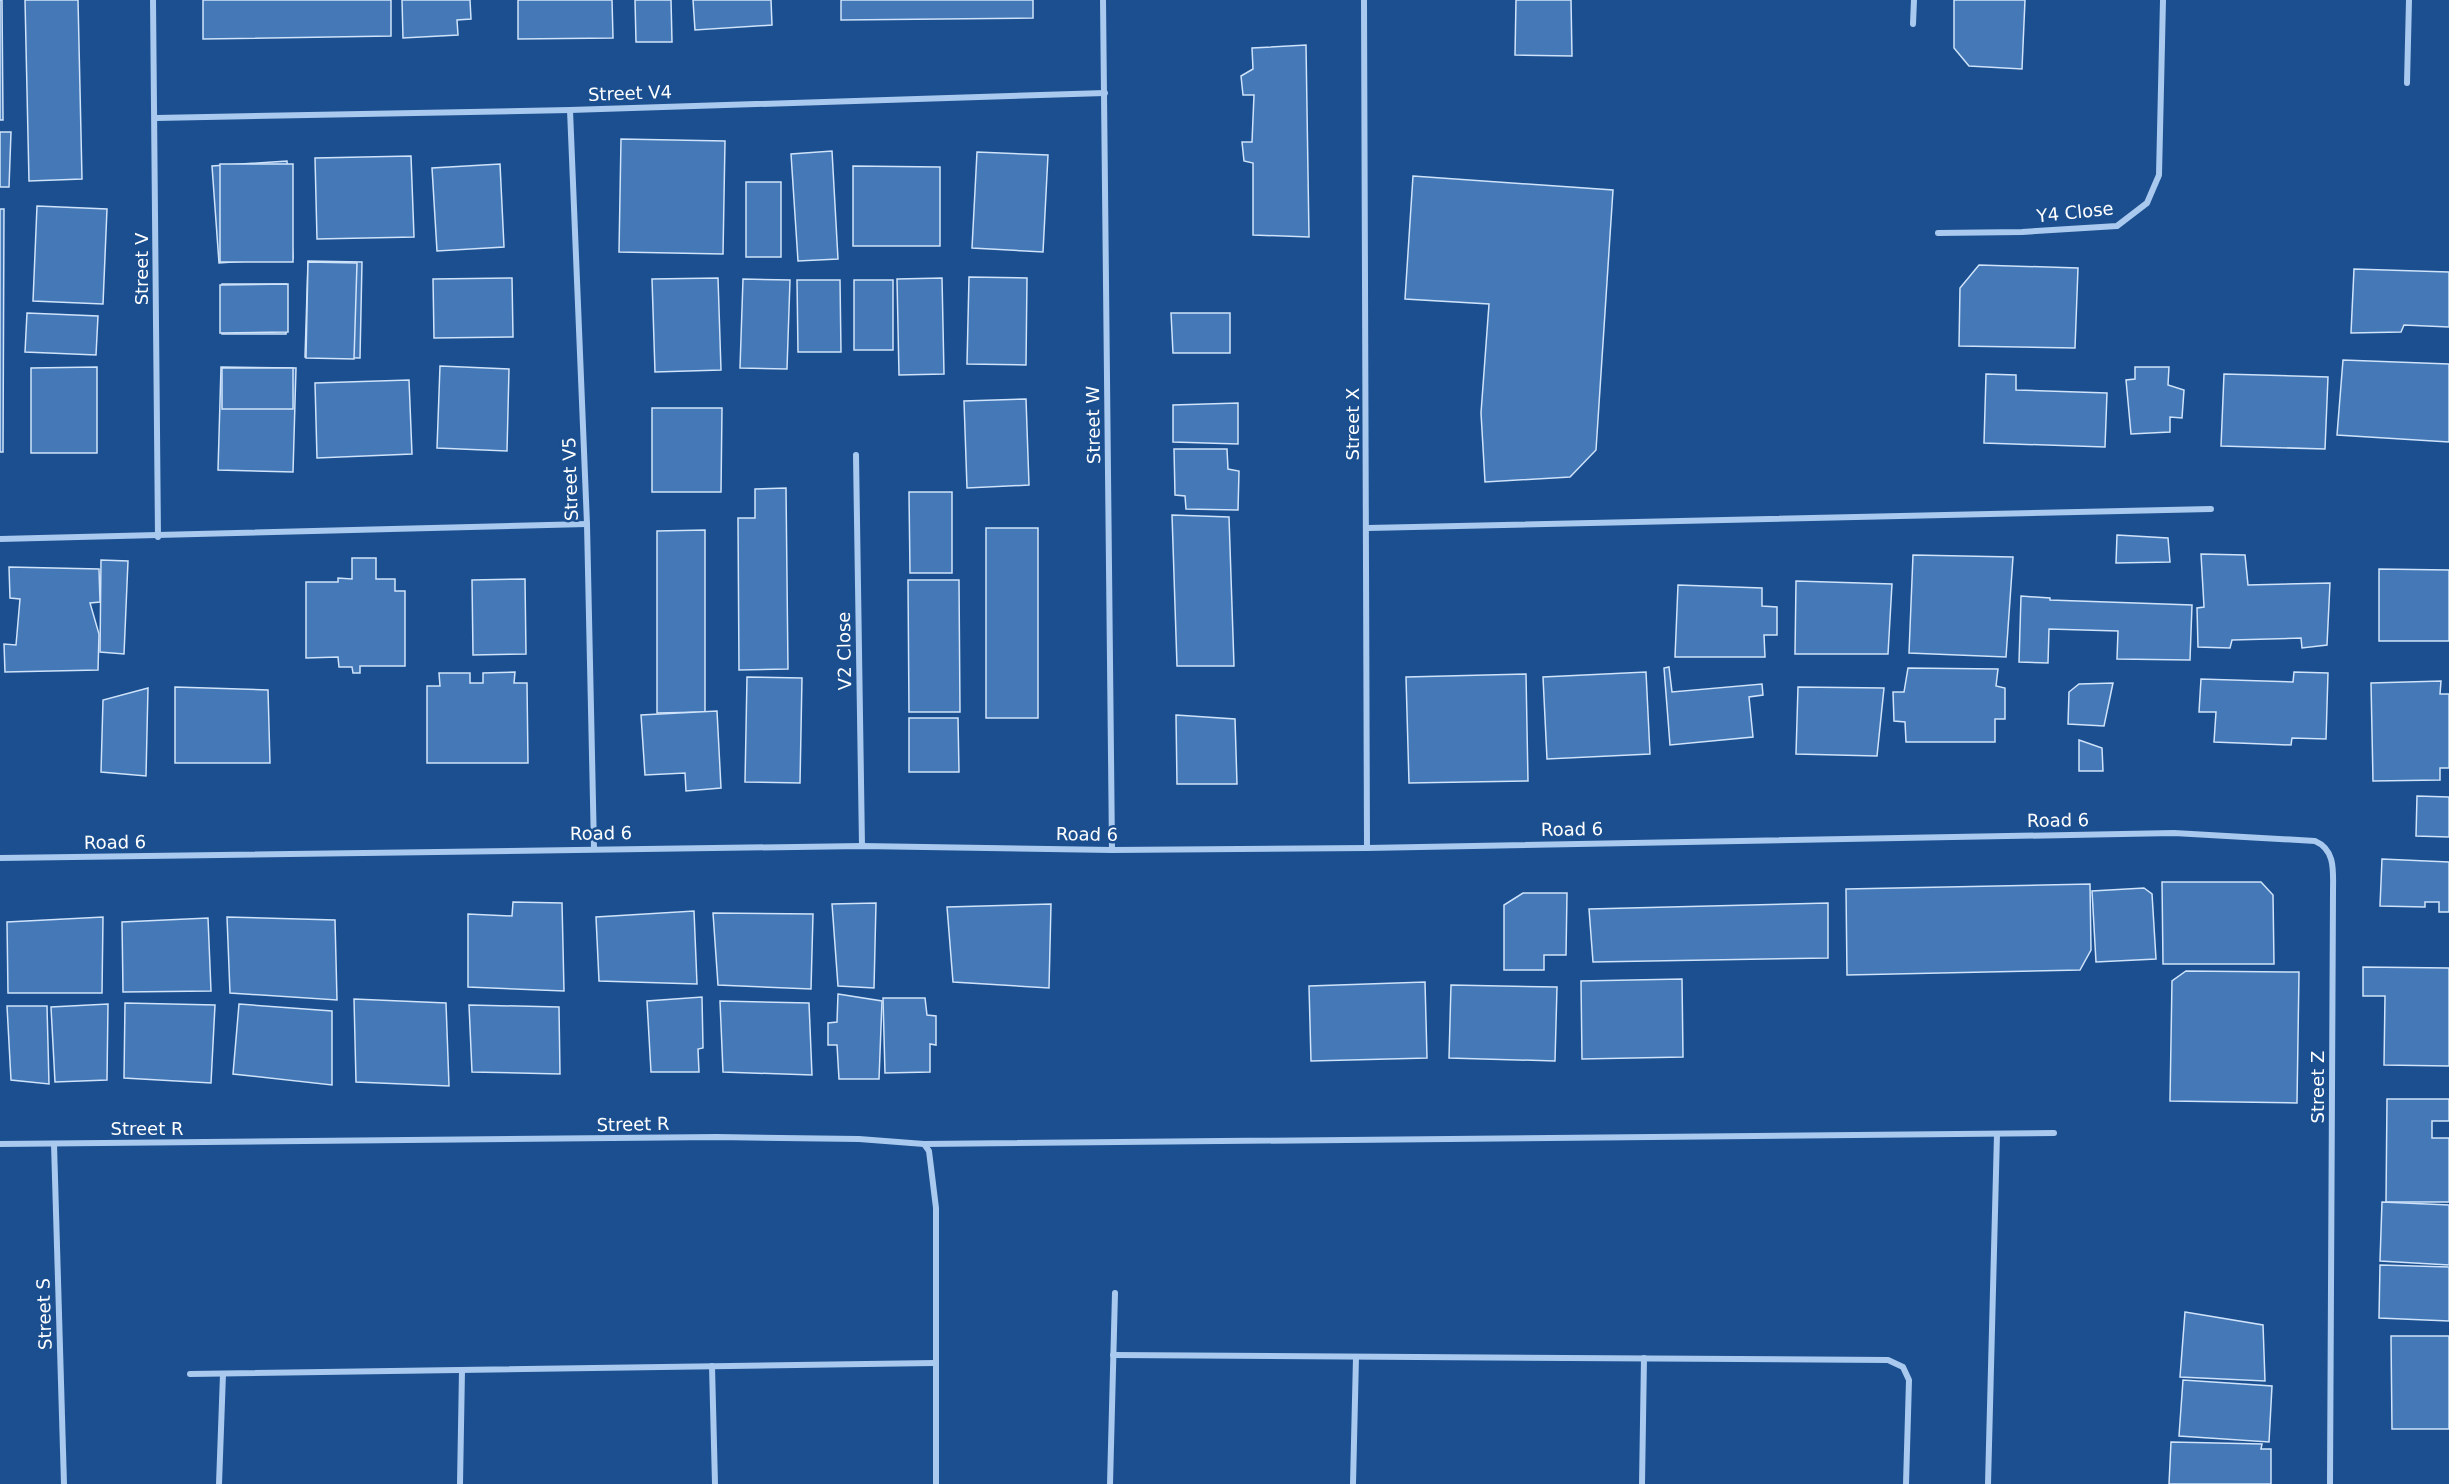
<svg xmlns="http://www.w3.org/2000/svg" width="2449" height="1484" font-family="'DejaVu Sans',sans-serif">
  <style>
    .building { fill: #4478b7; stroke: #cfe3fa; stroke-width: 1.5 }
    .lines { fill: none; stroke-linecap: round; stroke-linejoin: round }
    .street { stroke: #a9c9ee; stroke-width: 6 }
    .labels { text-anchor: middle; dominant-baseline: central; stroke-width: 5; stroke-linejoin: round; paint-order: stroke }
    .street-label { font-size: 18px; fill: #fff; stroke: #1b4f8f }
  </style>
  <rect width="100%" height="100%" fill="#1b4f8f"/>
  <g class="building">
    <polygon points="0,0 2,0 3,120 0,120"/>
    <polygon points="25,0 78,0 82,179 29,181"/>
    <polygon points="203,0 391,0 391,36 203,39"/>
    <polygon points="402,0 470,0 471,19 457,20 458,35 403,38"/>
    <polygon points="518,0 612,0 613,38 518,39"/>
    <polygon points="635,0 671,0 672,42 636,42"/>
    <polygon points="693,0 771,0 772,25 695,30"/>
    <polygon points="841,0 1033,0 1033,18 841,20"/>
    <polygon points="1516,0 1571,0 1572,56 1515,55"/>
    <polygon points="1954,0 2025,0 2022,69 1969,66 1954,48"/>
    <polygon points="1306,45 1309,237 1253,235 1253,163 1244,161 1242,142 1252,142 1254,95 1243,95 1241,76 1253,69 1252,48"/>
    <polygon points="0,132 11,132 9,187 0,187"/>
    <polygon points="621,139 725,141 723,254 619,252"/>
    <polygon points="832,151 838,259 798,261 791,154"/>
    <polygon points="977,152 1048,155 1043,252 972,248"/>
    <polygon points="411,156 414,237 317,239 315,158"/>
    <polygon points="287,161 293,258 219,263 212,166"/>
    <rect x="220" y="164" width="73" height="98"/>
    <polygon points="500,164 504,247 437,251 432,168"/>
    <polygon points="853,166 940,167 940,246 853,246"/>
    <polygon points="1413,176 1613,190 1596,450 1570,477 1485,482 1481,413 1489,304 1405,299"/>
    <rect x="746" y="182" width="35" height="75"/>
    <polygon points="37,206 107,209 103,304 33,301"/>
    <polygon points="0,209 4,209 3,452 0,452"/>
    <polygon points="308,261 362,262 360,358 305,357"/>
    <polygon points="308,262 357,263 354,359 306,358"/>
    <polygon points="1979,265 2078,268 2075,348 1959,346 1960,288"/>
    <polygon points="2354,269 2449,272 2449,327 2404,325 2401,332 2351,333"/>
    <polygon points="969,277 1027,278 1026,365 967,364"/>
    <polygon points="512,278 513,337 434,338 433,279"/>
    <polygon points="718,278 721,370 655,372 652,279"/>
    <polygon points="942,278 944,374 899,375 897,279"/>
    <polygon points="743,279 790,280 787,369 740,368"/>
    <polygon points="797,280 840,280 841,352 798,352"/>
    <rect x="854" y="280" width="39" height="70"/>
    <rect x="222" y="284" width="64" height="50"/>
    <polygon points="288,284 288,332 220,333 220,285"/>
    <polygon points="27,313 98,316 96,355 25,352"/>
    <polygon points="1171,313 1230,313 1230,353 1173,353"/>
    <polygon points="2343,360 2449,364 2449,442 2337,435"/>
    <polygon points="440,366 509,369 507,451 437,448"/>
    <polygon points="97,367 97,453 31,453 31,368"/>
    <polygon points="221,367 296,368 293,472 218,470"/>
    <polygon points="2135,367 2169,367 2168,385 2184,390 2182,418 2170,417 2170,432 2131,434 2126,380 2135,379"/>
    <rect x="222" y="368" width="71" height="41"/>
    <polygon points="1986,374 2016,375 2016,390 2107,393 2105,447 1984,443"/>
    <polygon points="2224,374 2328,377 2325,449 2221,446"/>
    <polygon points="409,380 412,454 317,458 315,383"/>
    <polygon points="1026,399 1029,485 967,488 964,401"/>
    <polygon points="1238,403 1238,444 1173,442 1173,405"/>
    <polygon points="652,408 722,408 721,492 652,492"/>
    <polygon points="1174,449 1227,449 1228,469 1239,471 1238,510 1186,509 1185,496 1175,495"/>
    <polygon points="786,488 788,669 739,670 738,518 755,518 755,489"/>
    <polygon points="909,492 952,492 952,573 910,573"/>
    <polygon points="1172,515 1229,517 1234,666 1177,666"/>
    <rect x="986" y="528" width="52" height="190"/>
    <polygon points="705,530 705,712 657,713 657,531"/>
    <polygon points="2117,535 2168,538 2170,562 2116,563"/>
    <polygon points="2201,554 2245,555 2248,585 2330,583 2327,645 2302,648 2301,638 2232,640 2230,648 2198,647 2197,608 2204,607"/>
    <polygon points="1913,555 2013,557 2006,657 1909,653"/>
    <polygon points="352,558 376,558 376,579 395,579 395,591 405,591 405,666 360,666 360,673 353,673 352,667 339,667 338,657 306,658 306,582 338,582 338,578 352,579"/>
    <polygon points="101,560 128,561 124,654 100,652"/>
    <polygon points="9,567 99,569 100,602 90,603 99,634 98,670 5,672 4,644 16,645 20,599 10,598"/>
    <polygon points="2379,569 2449,570 2449,641 2379,641"/>
    <polygon points="525,579 526,654 473,655 472,580"/>
    <polygon points="908,580 959,580 960,712 909,712"/>
    <polygon points="1796,581 1892,584 1888,654 1795,654"/>
    <polygon points="1678,585 1762,588 1762,606 1777,607 1777,635 1764,635 1765,657 1675,657"/>
    <polygon points="2021,596 2050,598 2050,600 2192,605 2190,660 2117,659 2118,631 2049,629 2048,663 2019,662"/>
    <polygon points="1669,667 1672,692 1762,684 1763,695 1749,697 1753,737 1670,745 1664,668"/>
    <polygon points="1908,668 1998,669 1996,686 2005,688 2005,719 1995,719 1995,742 1906,742 1905,722 1894,721 1893,692 1904,692"/>
    <polygon points="515,672 514,683 527,683 528,763 427,763 427,686 440,686 439,673 470,673 470,683 483,683 483,673"/>
    <polygon points="1646,672 1650,754 1547,759 1543,677"/>
    <polygon points="2294,672 2328,673 2326,739 2292,738 2291,745 2214,742 2216,712 2199,712 2201,679 2293,682"/>
    <polygon points="1526,674 1528,781 1409,783 1406,677"/>
    <polygon points="747,677 802,678 800,783 745,782"/>
    <polygon points="2441,681 2440,694 2449,694 2449,768 2440,768 2440,780 2373,781 2371,683"/>
    <polygon points="2113,683 2104,726 2068,724 2069,692 2079,684"/>
    <polygon points="175,687 268,690 270,763 175,763"/>
    <polygon points="1798,687 1884,688 1877,756 1796,754"/>
    <polygon points="148,688 146,776 101,772 103,700"/>
    <polygon points="717,711 721,788 686,791 685,773 645,775 641,715"/>
    <polygon points="1176,715 1235,719 1237,784 1177,784"/>
    <polygon points="909,718 958,718 959,772 909,772"/>
    <polygon points="2079,740 2102,748 2103,771 2079,771"/>
    <polygon points="2417,796 2449,797 2449,837 2416,836"/>
    <polygon points="2382,859 2449,862 2449,912 2439,912 2439,902 2425,902 2425,907 2380,906"/>
    <polygon points="2162,882 2261,882 2273,895 2274,964 2163,964"/>
    <polygon points="2090,884 2091,950 2080,970 1847,975 1846,889"/>
    <polygon points="2144,888 2152,894 2156,959 2096,962 2092,891"/>
    <polygon points="1523,893 1567,893 1566,955 1544,955 1544,970 1504,970 1504,905"/>
    <polygon points="513,902 562,903 564,991 468,987 468,914 512,916"/>
    <polygon points="876,903 874,988 838,986 832,904"/>
    <polygon points="1828,903 1828,958 1593,962 1589,909"/>
    <polygon points="1051,904 1049,988 953,982 947,907"/>
    <polygon points="694,911 697,984 599,981 596,917"/>
    <polygon points="713,913 813,914 811,989 718,985"/>
    <polygon points="103,917 102,993 8,993 7,922"/>
    <polygon points="227,917 335,920 337,1000 230,993"/>
    <polygon points="208,918 211,991 123,992 122,922"/>
    <polygon points="2363,967 2449,968 2449,1066 2384,1065 2385,996 2363,996"/>
    <polygon points="2186,971 2299,972 2297,1103 2170,1101 2172,981"/>
    <polygon points="1682,979 1683,1057 1582,1059 1581,981"/>
    <polygon points="1425,982 1427,1058 1311,1061 1309,986"/>
    <polygon points="1451,985 1557,987 1555,1061 1449,1058"/>
    <polygon points="838,994 882,1001 879,1079 839,1079 837,1045 828,1045 828,1023 837,1022"/>
    <polygon points="702,997 703,1048 698,1049 699,1072 651,1072 647,1001"/>
    <polygon points="883,998 925,998 927,1015 936,1016 936,1045 930,1044 930,1072 885,1073"/>
    <polygon points="354,999 446,1003 449,1086 356,1082"/>
    <polygon points="720,1001 809,1003 812,1075 723,1072"/>
    <polygon points="125,1003 215,1005 211,1083 124,1078"/>
    <polygon points="108,1004 107,1080 55,1082 51,1007"/>
    <polygon points="239,1004 332,1011 332,1085 233,1074"/>
    <polygon points="469,1005 559,1007 560,1074 472,1072"/>
    <polygon points="7,1006 47,1006 49,1084 11,1080"/>
    <polygon points="2387,1099 2449,1099 2449,1121 2432,1121 2432,1138 2449,1138 2449,1202 2386,1202"/>
    <polygon points="2382,1202 2449,1205 2449,1265 2380,1261"/>
    <polygon points="2380,1265 2449,1267 2449,1321 2379,1318"/>
    <polygon points="2185,1312 2263,1325 2265,1381 2180,1377"/>
    <polygon points="2391,1336 2449,1336 2449,1429 2392,1429"/>
    <polygon points="2183,1380 2272,1386 2269,1442 2179,1436"/>
    <polygon points="2171,1442 2262,1444 2261,1449 2271,1449 2271,1484 2169,1484"/>
  </g>
  <g class="lines">
    <g class="street">
      <polyline points="153,0 158,537"/>
      <polyline points="1103,0 1112,850"/>
      <polyline points="1364,0 1367,848"/>
      <polyline points="1913,24 1914,0"/>
      <polyline points="2407,83 2409,0"/>
      <polyline points="570,110 587,524 594,848"/>
      <polyline points="156,118 570,110 1105,93"/>
      <polyline points="1938,233 2022,232 2117,226 2147,203 2159,175 2163,0"/>
      <polyline points="856,455 862,846"/>
      <polyline points="1368,528 2211,509"/>
      <polyline points="0,539 587,524"/>
      <path d="M0,858L862,846L1112,850L1367,848L2174,833L2315,841C2336,850 2333,872 2333,892L2330,1484"/>
      <polyline points="0,1144 717,1137 859,1139 924,1144 929,1151 936,1208 936,1484"/>
      <polyline points="54,1144 64,1484"/>
      <polyline points="924,1144 2054,1133"/>
      <polyline points="1113,1355 1888,1360 1903,1367 1909,1380 1906,1484"/>
      <polyline points="712,1366 715,1484"/>
      <polyline points="190,1374 935,1363"/>
      <polyline points="219,1484 223,1374"/>
      <polyline points="460,1484 462,1370"/>
      <polyline points="1110,1484 1115,1293"/>
      <polyline points="1353,1484 1356,1357"/>
      <polyline points="1642,1484 1644,1358"/>
      <polyline points="1988,1484 1997,1134"/>
    </g>
  </g>
  <g class="labels">
    <g class="street-label">
      <text transform="translate(630 93) rotate(-2)">Street V4</text>
      <text transform="translate(2075 212) rotate(-6)">Y4 Close</text>
      <text transform="translate(141 269) rotate(-90)">Street V</text>
      <text transform="translate(1352 424) rotate(-90)">Street X</text>
      <text transform="translate(1093 425) rotate(-91)">Street W</text>
      <text transform="translate(570 479) rotate(-92)">Street V5</text>
      <text transform="translate(844 651) rotate(-91)">V2 Close</text>
      <text transform="translate(2058 820) rotate(-1)">Road 6</text>
      <text transform="translate(1572 829) rotate(-1)">Road 6</text>
      <text transform="translate(601 833) rotate(-1)">Road 6</text>
      <text transform="translate(1087 834) rotate(1)">Road 6</text>
      <text transform="translate(115 842) rotate(-1)">Road 6</text>
      <text transform="translate(2317 1087) rotate(-90)">Street Z</text>
      <text transform="translate(633 1124) rotate(-1)">Street R</text>
      <text x="147" y="1128">Street R</text>
      <text transform="translate(44 1314) rotate(-92)">Street S</text>
    </g>
  </g>
</svg>
